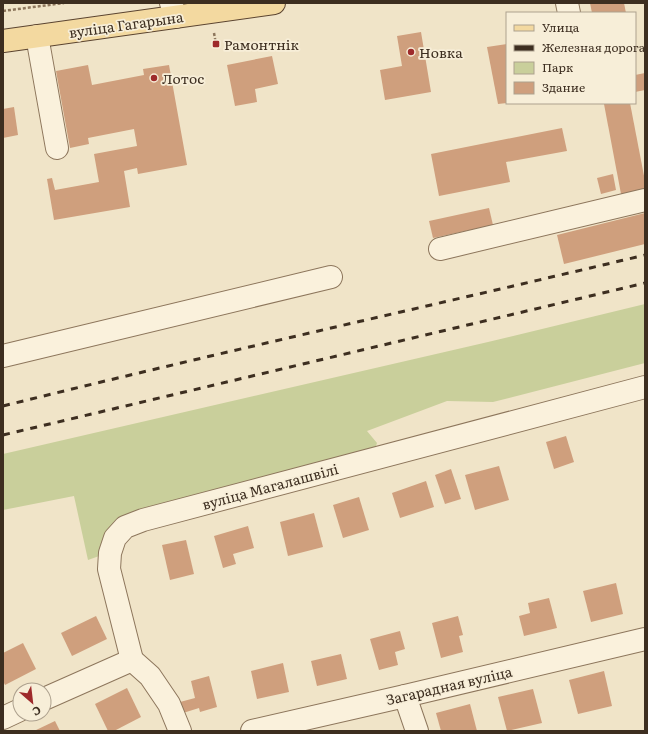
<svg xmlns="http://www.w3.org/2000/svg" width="648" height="734" font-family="Literata,serif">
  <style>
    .green { fill: #c9cf9b }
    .building { fill: #cf9f7d }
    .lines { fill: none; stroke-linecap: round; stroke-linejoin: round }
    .minor-casing { stroke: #8d765c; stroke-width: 24 }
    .major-casing { stroke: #5b4430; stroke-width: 24 }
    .path { stroke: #8d765c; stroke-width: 2.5; stroke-dasharray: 3 2; stroke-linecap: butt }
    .minor { stroke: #faf1dc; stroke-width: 22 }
    .major { stroke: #f3d9a0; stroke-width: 22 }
    .rail { stroke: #3d2e20; stroke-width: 3; stroke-dasharray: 7 7; stroke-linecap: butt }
    .poi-dot { fill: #9e2a2b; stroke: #f7eed8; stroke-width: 1.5 }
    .labels { text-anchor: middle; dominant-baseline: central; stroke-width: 3.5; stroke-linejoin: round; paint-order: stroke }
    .street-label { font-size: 14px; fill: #3d2e20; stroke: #f7eed8 }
    .poi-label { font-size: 14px; fill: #3d2e20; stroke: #f7eed8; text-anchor: start }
  </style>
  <rect width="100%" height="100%" fill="#f0e4c8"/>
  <polygon class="green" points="645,304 645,363 493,402 447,401 367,431 377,443 373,455 181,504 102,555 88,560 74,496 3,510 3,454 488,342"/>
  <g class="building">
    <polygon points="590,3 624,3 626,13 592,13"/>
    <polygon points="421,32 431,92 385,100 380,70 402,66 397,36"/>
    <polygon points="507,44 507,103 498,104 487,47"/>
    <polygon points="272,56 278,84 255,89 257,102 235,106 227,65"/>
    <polygon points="88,65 92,85 144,75 143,69 169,65 187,165 138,174 137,168 124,171 130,207 54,220 47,179 52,178 55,190 99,182 94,154 137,146 134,129 88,138 89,144 70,148 56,71"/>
    <polygon points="645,73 645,90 635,92 635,75"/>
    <polygon points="608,103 630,103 645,181 645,189 621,194 604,104"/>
    <polygon points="14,107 18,135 3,138 3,109"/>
    <polygon points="562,128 567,151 506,162 510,182 439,196 431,154"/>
    <polygon points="613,174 616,190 601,194 597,178"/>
    <polygon points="489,208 493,225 433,238 429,221"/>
    <polygon points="645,213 645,244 564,264 557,235"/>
    <polygon points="566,436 574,462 554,469 546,442"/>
    <polygon points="499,466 509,500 475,510 465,475"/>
    <polygon points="451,469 461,499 445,504 435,475"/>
    <polygon points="426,481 434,507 400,518 392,493"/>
    <polygon points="359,497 369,530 343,538 333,505"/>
    <polygon points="314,513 323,547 288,556 280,522"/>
    <polygon points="248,526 254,548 233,554 236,564 223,568 214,536"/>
    <polygon points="186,540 194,574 170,580 162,545"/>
    <polygon points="616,583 623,614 591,622 583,591"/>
    <polygon points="549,598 557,628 524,636 519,616 530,613 528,603"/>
    <polygon points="96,616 107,639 72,656 61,633"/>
    <polygon points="458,616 463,635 459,636 463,652 441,658 432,623"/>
    <polygon points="400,631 405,649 395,652 398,665 379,670 370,639"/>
    <polygon points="23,643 36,669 5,685 3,681 3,653"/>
    <polygon points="341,654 347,679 317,686 311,661"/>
    <polygon points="283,663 289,692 257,699 251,671"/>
    <polygon points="604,671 612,706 578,714 569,680"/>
    <polygon points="209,676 217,707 200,712 199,708 183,713 180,702 195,698 191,681"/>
    <polygon points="127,688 141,717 114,731 108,731 95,704"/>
    <polygon points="533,689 542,723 507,731 498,697"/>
    <polygon points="470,704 477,731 441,731 436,713"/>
    <polygon points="55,721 60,731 34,731"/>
  </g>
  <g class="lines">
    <defs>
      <g id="minor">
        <polyline points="171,3 176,17"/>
        <polyline points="567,3 569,13"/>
        <polyline points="37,36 57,148"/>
        <polyline points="440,249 645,200"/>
        <polyline points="3,356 331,277"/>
        <polyline points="132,660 150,676 169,704 180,731"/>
        <polyline points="405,696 417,731"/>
        <polyline points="44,699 132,660 109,569 110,553 115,538 125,527 143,520 645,387"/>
        <polyline points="3,718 20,710"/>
        <polyline points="252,731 405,696 645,639"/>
      </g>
      <polyline id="major" points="3,41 274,3"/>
    </defs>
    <use href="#minor" class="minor-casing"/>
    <use href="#major" class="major-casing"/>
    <g class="path">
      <polyline points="3,11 64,3"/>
      <polyline points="214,33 216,44"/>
    </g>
    <use href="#minor" class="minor"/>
    <use href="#major" class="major"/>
    <g class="rail">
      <path d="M3,406C216,353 431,306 645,255"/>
      <polyline points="3,435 645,283"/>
    </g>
  </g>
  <g class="poi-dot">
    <rect x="212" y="40" width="8" height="8" rx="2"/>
    <circle cx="411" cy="52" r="4"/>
    <circle cx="154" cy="78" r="4"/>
  </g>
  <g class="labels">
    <g class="street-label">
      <text transform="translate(126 24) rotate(-8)">вуліца Гагарына</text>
      <text transform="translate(270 486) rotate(-15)">вуліца Магалашвілі</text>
      <text transform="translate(449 685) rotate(-13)">Загарадная вуліца</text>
    </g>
    <g class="poi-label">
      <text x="224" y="44">Рамонтнік</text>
      <text x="419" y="52">Новка</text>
      <text x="162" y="78">Лотос</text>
    </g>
  </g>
  <rect width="648" height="734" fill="none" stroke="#3d2e20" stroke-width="8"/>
  <rect x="506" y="12" width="130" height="92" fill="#f7eed8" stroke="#ada18e"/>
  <rect x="514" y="25" width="20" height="6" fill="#f3d9a0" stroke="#ada18e"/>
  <text x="542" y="32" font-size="12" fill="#3d2e20">Улица</text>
  <rect x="514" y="45" width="20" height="6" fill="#3d2e20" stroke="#ada18e"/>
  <text x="542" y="52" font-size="12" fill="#3d2e20">Железная дорога</text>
  <rect x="514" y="62" width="20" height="12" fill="#c9cf9b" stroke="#ada18e"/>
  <text x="542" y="72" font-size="12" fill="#3d2e20">Парк</text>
  <rect x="514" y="82" width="20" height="12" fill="#cf9f7d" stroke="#ada18e"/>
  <text x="542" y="92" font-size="12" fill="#3d2e20">Здание</text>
  <g transform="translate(32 702) rotate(152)"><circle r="19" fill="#f7eed8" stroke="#ada18e"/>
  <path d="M0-3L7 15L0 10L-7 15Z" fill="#9e2a2b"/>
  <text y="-6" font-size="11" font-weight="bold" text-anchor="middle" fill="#3d2e20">С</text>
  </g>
</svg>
